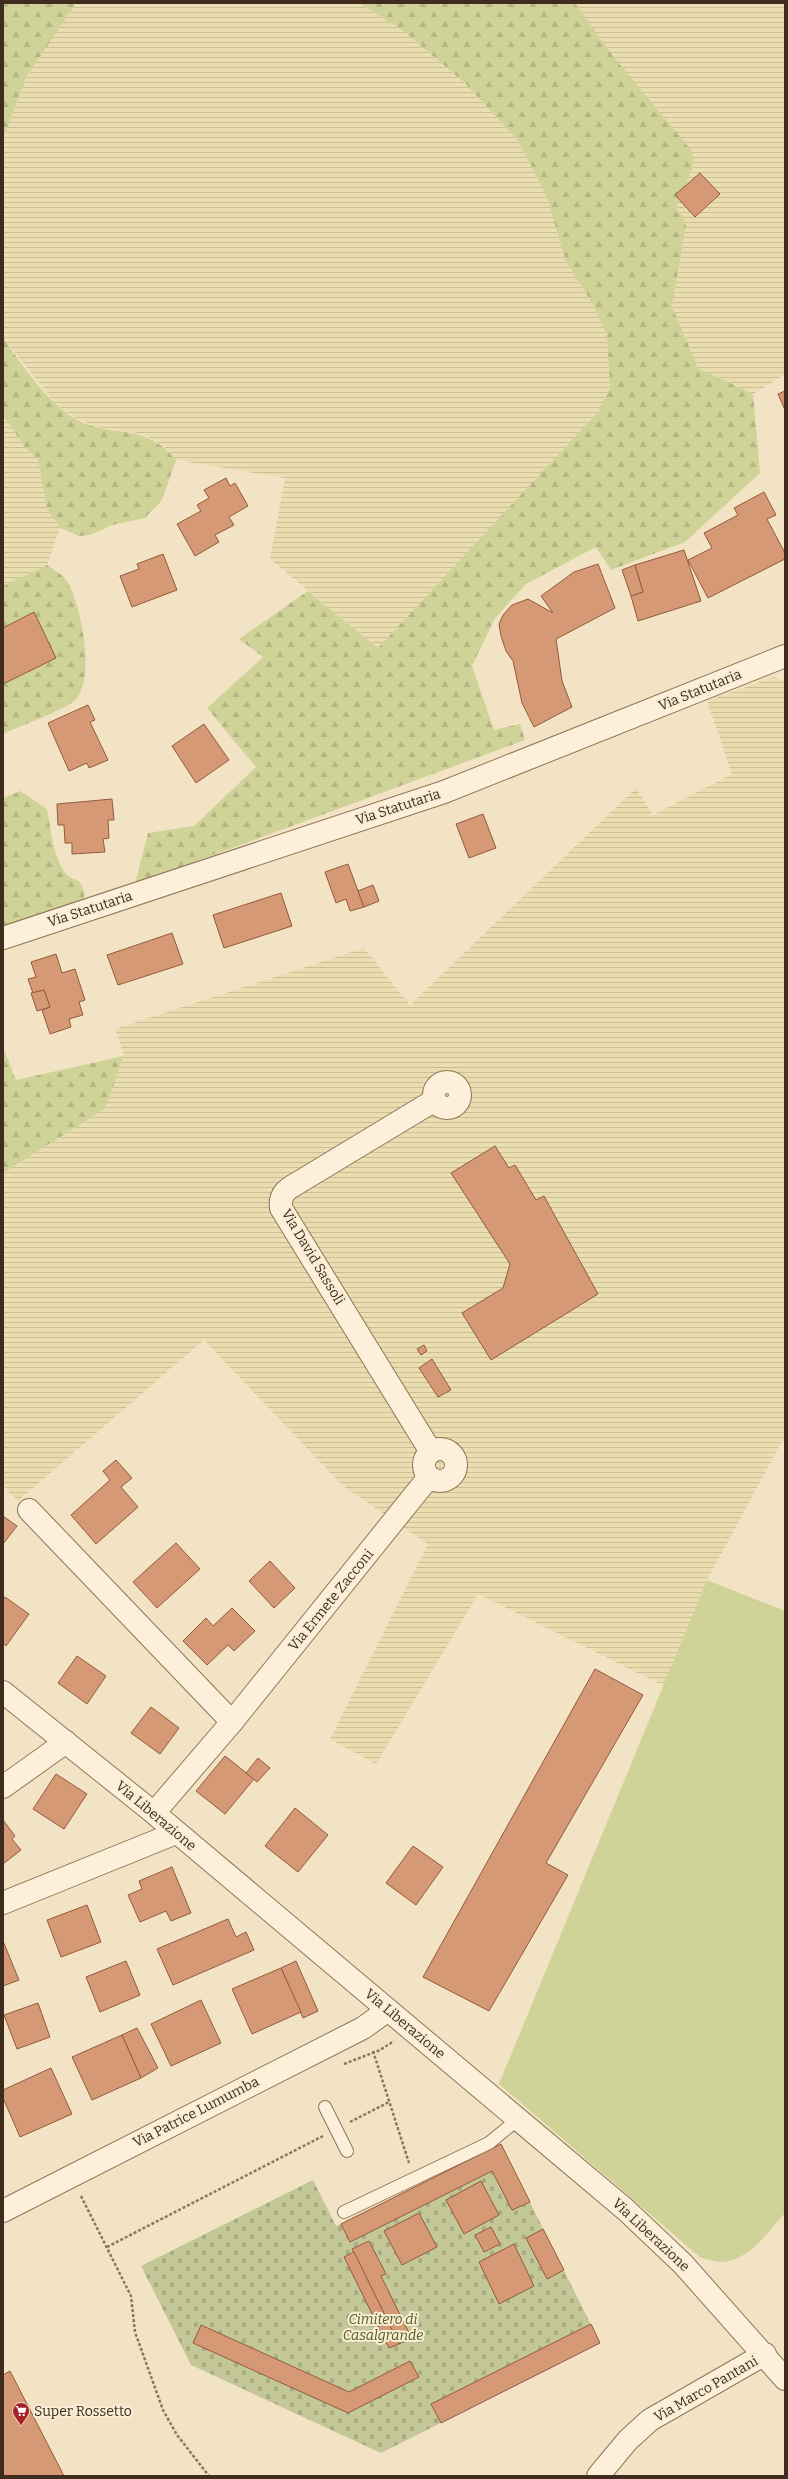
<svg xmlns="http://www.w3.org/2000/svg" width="788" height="2479" font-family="Bitter,serif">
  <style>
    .farmland { fill: url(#farmland-rules) }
    .green { fill: #cfd397 }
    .forest { fill: url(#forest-firs) }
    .cemetery { fill: url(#cemetery-stones) }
    .building { fill: #d69976; stroke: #935a3b }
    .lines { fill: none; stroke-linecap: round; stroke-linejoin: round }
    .lane-casing { stroke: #917458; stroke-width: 14 }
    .street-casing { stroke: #917458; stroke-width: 24 }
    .path { stroke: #917458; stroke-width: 2.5; stroke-dasharray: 3 2; stroke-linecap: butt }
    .lane { stroke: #fcf0da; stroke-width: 12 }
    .street { stroke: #fcf0da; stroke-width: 22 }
    .labels { text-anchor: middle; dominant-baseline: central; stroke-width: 4; stroke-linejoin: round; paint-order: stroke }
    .street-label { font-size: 14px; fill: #3f2c1e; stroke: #f9edd5 }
    .park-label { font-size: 14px; font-style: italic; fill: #525e22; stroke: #f9edd5 }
    .poi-label { font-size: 14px; fill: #3f2c1e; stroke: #f9edd5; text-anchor: start }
  </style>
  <defs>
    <pattern id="farmland-rules" width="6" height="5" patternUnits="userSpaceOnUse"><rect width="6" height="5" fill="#eadeb1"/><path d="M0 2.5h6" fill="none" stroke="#cabf98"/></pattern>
    <pattern id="forest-firs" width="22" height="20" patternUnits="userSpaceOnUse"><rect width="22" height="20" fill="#cfd397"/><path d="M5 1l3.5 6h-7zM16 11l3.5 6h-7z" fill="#b3b582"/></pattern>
    <pattern id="cemetery-stones" width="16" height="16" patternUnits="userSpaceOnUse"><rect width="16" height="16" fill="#c4c797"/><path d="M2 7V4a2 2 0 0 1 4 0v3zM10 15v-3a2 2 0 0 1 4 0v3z" fill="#a9ab82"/></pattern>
  </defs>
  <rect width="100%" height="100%" fill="#f3e3c5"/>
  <g class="farmland">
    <polygon points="76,3 358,3 402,30 465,83 518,141 547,197 566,262 592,303 607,335 610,388 598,413 378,648 270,559 285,478 176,460 166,448 153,439 137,433 97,427 75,418 57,405 3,338 3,139 26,78"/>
    <polygon points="575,3 785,3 785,374 753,394 698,368 672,306 686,226 684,217 677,211 677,201 692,171"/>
    <polygon points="3,415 24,446 38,460 47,509 60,528 47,565 3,586"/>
    <polygon points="774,677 785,682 785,1436 707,1580 664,1686 478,1594 376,1764 330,1739 428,1544 343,1486 204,1340 18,1501 3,1486 3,1173 105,1109 124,1056 115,1029 364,948 410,1005 636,788 653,815 732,774 707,701"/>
  </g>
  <path class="green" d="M707,1580L785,1611V2213C768,2232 750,2260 722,2262C716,2262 707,2259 701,2258L499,2084Z"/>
  <g class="forest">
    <polygon points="3,3 76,3 26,78 3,139"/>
    <path d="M358,3H575L613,56L691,150C700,173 677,188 677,210L684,217L686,226L672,306L698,368L753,394L760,473L685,542L611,570L596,547L526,584L495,618L472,666L494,730L520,724L525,740L135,884L148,833L194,826L256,767L207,708L263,657L239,639L308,591L378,648L598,412L610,388L607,335L592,303L566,262L547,197L518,141L465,83L402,30Z"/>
    <path d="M3,338C23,366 45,400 74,418C111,440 144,420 176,460L162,500L145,518L112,525L90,535L79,536L60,528L47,509L38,460L24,446L3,415Z"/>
    <path d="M47,565C54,570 64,575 68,583C81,606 95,675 77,698C69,709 19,726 3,734V586Z"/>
    <path d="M20,791L47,809C51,830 53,858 67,875C70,878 75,879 78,881C86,887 85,898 82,906L3,931V798Z"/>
    <polygon points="3,1047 16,1080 124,1056 105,1109 3,1173"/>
  </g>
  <polygon class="cemetery" points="501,2144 600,2343 381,2453 191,2365 141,2266 313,2180 336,2226"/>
  <g class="building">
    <polygon points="700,173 720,194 695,217 675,195"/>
    <polygon points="785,391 785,410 778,394"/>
    <polygon points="226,478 230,486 235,483 248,506 229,517 234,525 215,535 219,542 195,556 177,524 201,511 197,505 209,498 204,490"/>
    <polygon points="764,492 776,515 767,519 785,553 785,559 708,598 688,560 712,548 704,533 738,515 734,508"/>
    <polygon points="684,550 701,601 638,621 631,596 643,592 635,565"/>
    <polygon points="163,554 177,590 132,607 120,576 139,569 137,564"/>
    <polygon points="598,564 615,608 556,639 562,681 572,707 534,727 522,703 513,661 506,651 501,636 499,624 503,615 512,605 528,599 553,613 541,596 574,572"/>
    <polygon points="635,565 643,592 631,596 622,570"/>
    <polygon points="34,612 56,658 3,684 3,628"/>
    <polygon points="88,705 95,720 90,722 108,760 89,768 87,763 69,771 48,723"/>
    <polygon points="204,724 229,760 196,783 172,746"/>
    <polygon points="112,799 114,820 108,820 109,838 103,839 105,852 72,854 72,843 65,843 64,825 58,825 57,804"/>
    <polygon points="483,814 496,848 469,858 456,824"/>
    <polygon points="348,864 364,907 350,911 346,899 336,903 325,872"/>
    <polygon points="373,885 379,901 364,907 358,891"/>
    <polygon points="281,893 292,926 224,948 213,915"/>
    <polygon points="172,933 183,964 118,985 107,955"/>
    <polygon points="56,954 62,973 75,969 85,1000 79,1002 83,1015 69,1019 71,1027 50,1034 42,1010 50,1007 44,990 33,993 28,979 36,977 31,962"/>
    <polygon points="44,990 50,1007 37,1011 31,993"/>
    <polygon points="495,1146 509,1168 515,1165 536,1200 544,1196 598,1294 491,1360 462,1313 503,1288 510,1264 451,1173"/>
    <polygon points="424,1345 427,1351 421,1355 417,1349"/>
    <polygon points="432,1359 451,1390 438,1397 419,1368"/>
    <polygon points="116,1460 132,1478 121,1487 138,1507 96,1544 71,1515 110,1480 103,1471"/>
    <polygon points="3,1516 17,1526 3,1544"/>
    <polygon points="176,1543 200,1569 157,1608 133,1582"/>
    <polygon points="270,1561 295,1588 274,1608 249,1581"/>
    <polygon points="5,1597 29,1614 6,1646 3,1643 3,1600"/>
    <polygon points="232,1608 255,1631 234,1651 228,1645 207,1665 183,1641 206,1618 213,1626"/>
    <polygon points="77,1656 106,1676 87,1704 58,1683"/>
    <polygon points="595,1669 643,1695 546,1863 568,1875 489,2011 423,1977"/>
    <polygon points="151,1707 179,1728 160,1754 131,1733"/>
    <polygon points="225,1756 254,1779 225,1814 196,1791"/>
    <polygon points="258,1758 270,1768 257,1782 246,1773"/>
    <polygon points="56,1774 87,1794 64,1829 33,1809"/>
    <polygon points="295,1808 328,1835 298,1872 265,1846"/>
    <polygon points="3,1820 15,1836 12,1839 21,1850 3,1864"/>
    <polygon points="413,1846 443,1867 416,1905 386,1883"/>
    <polygon points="172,1867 191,1913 171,1921 166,1911 140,1922 128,1895 142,1889 139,1881"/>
    <polygon points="87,1905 101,1942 61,1957 47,1920"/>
    <polygon points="228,1919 236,1937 246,1932 254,1950 173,1985 157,1949"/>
    <polygon points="3,1941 19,1980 3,1986"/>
    <polygon points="126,1961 140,1995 100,2012 86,1977"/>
    <polygon points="296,1961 318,2011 303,2018 281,1968"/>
    <polygon points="281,1968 301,2012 252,2034 232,1989"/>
    <polygon points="201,2000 221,2043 171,2066 151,2024"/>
    <polygon points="38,2003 50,2037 17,2049 4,2015"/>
    <polygon points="137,2028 158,2068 141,2078 122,2035"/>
    <polygon points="122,2035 141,2078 92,2100 72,2057"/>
    <polygon points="51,2068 72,2114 20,2137 3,2098 3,2090"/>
    <polygon points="501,2144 530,2202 512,2210 492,2171 350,2242 341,2224"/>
    <polygon points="481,2181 499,2215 464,2234 446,2200"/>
    <polygon points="419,2213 437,2247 402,2265 384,2231"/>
    <polygon points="491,2227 500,2244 484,2252 475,2235"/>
    <polygon points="543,2229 564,2270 547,2279 526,2238"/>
    <polygon points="369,2241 386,2274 381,2276 411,2337 399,2344 352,2249"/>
    <polygon points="514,2244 534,2286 499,2304 479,2262"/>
    <polygon points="354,2252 399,2344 389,2348 344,2257"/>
    <polygon points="591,2324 600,2343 441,2423 431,2404"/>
    <polygon points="201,2325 349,2392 410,2361 419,2377 348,2413 193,2343"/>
    <polygon points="10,2371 64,2476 3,2476 3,2375"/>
  </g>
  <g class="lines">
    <defs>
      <g id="lane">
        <polyline points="325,2107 347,2151"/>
        <polyline points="344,2212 489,2143 517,2120"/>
      </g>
      <g id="street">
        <polyline points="3,938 444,792 785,656"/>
        <circle cx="447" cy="1095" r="13"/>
        <circle cx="440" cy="1465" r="16"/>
        <path d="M431,1452L281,1208C279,1192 289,1188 301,1181L435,1100"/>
        <polyline points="29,1510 232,1722"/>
        <polyline points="3,1692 154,1813 626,2210 683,2264 785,2379"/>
        <polyline points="3,1787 66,1742"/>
        <polyline points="154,1813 232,1722 429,1477"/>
        <polyline points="3,1903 176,1833"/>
        <polyline points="3,2211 363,2028 388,2010"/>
        <polyline points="598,2476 628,2440 650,2420 765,2354"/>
      </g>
    </defs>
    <use href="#lane" class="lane-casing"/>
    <use href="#street" class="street-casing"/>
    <g class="path">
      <polyline points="373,2051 409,2163"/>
      <polyline points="344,2064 380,2050 394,2041"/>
      <polyline points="350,2122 389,2102"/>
      <polyline points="81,2196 131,2296 135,2332 163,2410 177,2435 209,2476"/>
      <polyline points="107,2247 323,2136"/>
    </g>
    <use href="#lane" class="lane"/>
    <use href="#street" class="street"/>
  </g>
  <defs>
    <symbol id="supermarket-pin" viewBox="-11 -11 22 30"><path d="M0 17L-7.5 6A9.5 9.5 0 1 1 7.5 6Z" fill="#a72128" stroke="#f9edd5"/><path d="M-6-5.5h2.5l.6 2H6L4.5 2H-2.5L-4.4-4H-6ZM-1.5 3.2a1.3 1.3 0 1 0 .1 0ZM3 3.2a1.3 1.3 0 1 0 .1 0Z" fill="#fff"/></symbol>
  </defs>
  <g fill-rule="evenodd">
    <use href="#supermarket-pin" x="11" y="2401" width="20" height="27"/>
  </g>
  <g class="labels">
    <g class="street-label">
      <text transform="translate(700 690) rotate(-22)">Via Statutaria</text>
      <text transform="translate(398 807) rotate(-18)">Via Statutaria</text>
      <text transform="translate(90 909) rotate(-18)">Via Statutaria</text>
      <text transform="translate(313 1257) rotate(59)">Via David Sassoli</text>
      <text transform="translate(331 1600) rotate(-51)">Via Ermete Zacconi</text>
      <text transform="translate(156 1816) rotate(40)">Via Liberazione</text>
      <text transform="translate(405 2024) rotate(40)">Via Liberazione</text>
      <text transform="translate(196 2112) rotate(-27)">Via Patrice Lumumba</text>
      <text transform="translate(651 2235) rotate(43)">Via Liberazione</text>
      <text transform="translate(706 2389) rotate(-30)">Via Marco Pantani</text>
    </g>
    <g class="park-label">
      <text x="383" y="2319">Cimitero di<tspan x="383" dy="16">Casalgrande</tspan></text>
    </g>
    <g class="poi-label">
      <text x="34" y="2411">Super Rossetto</text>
    </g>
  </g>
  <rect width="788" height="2479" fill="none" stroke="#3f2c1e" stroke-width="8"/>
</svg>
